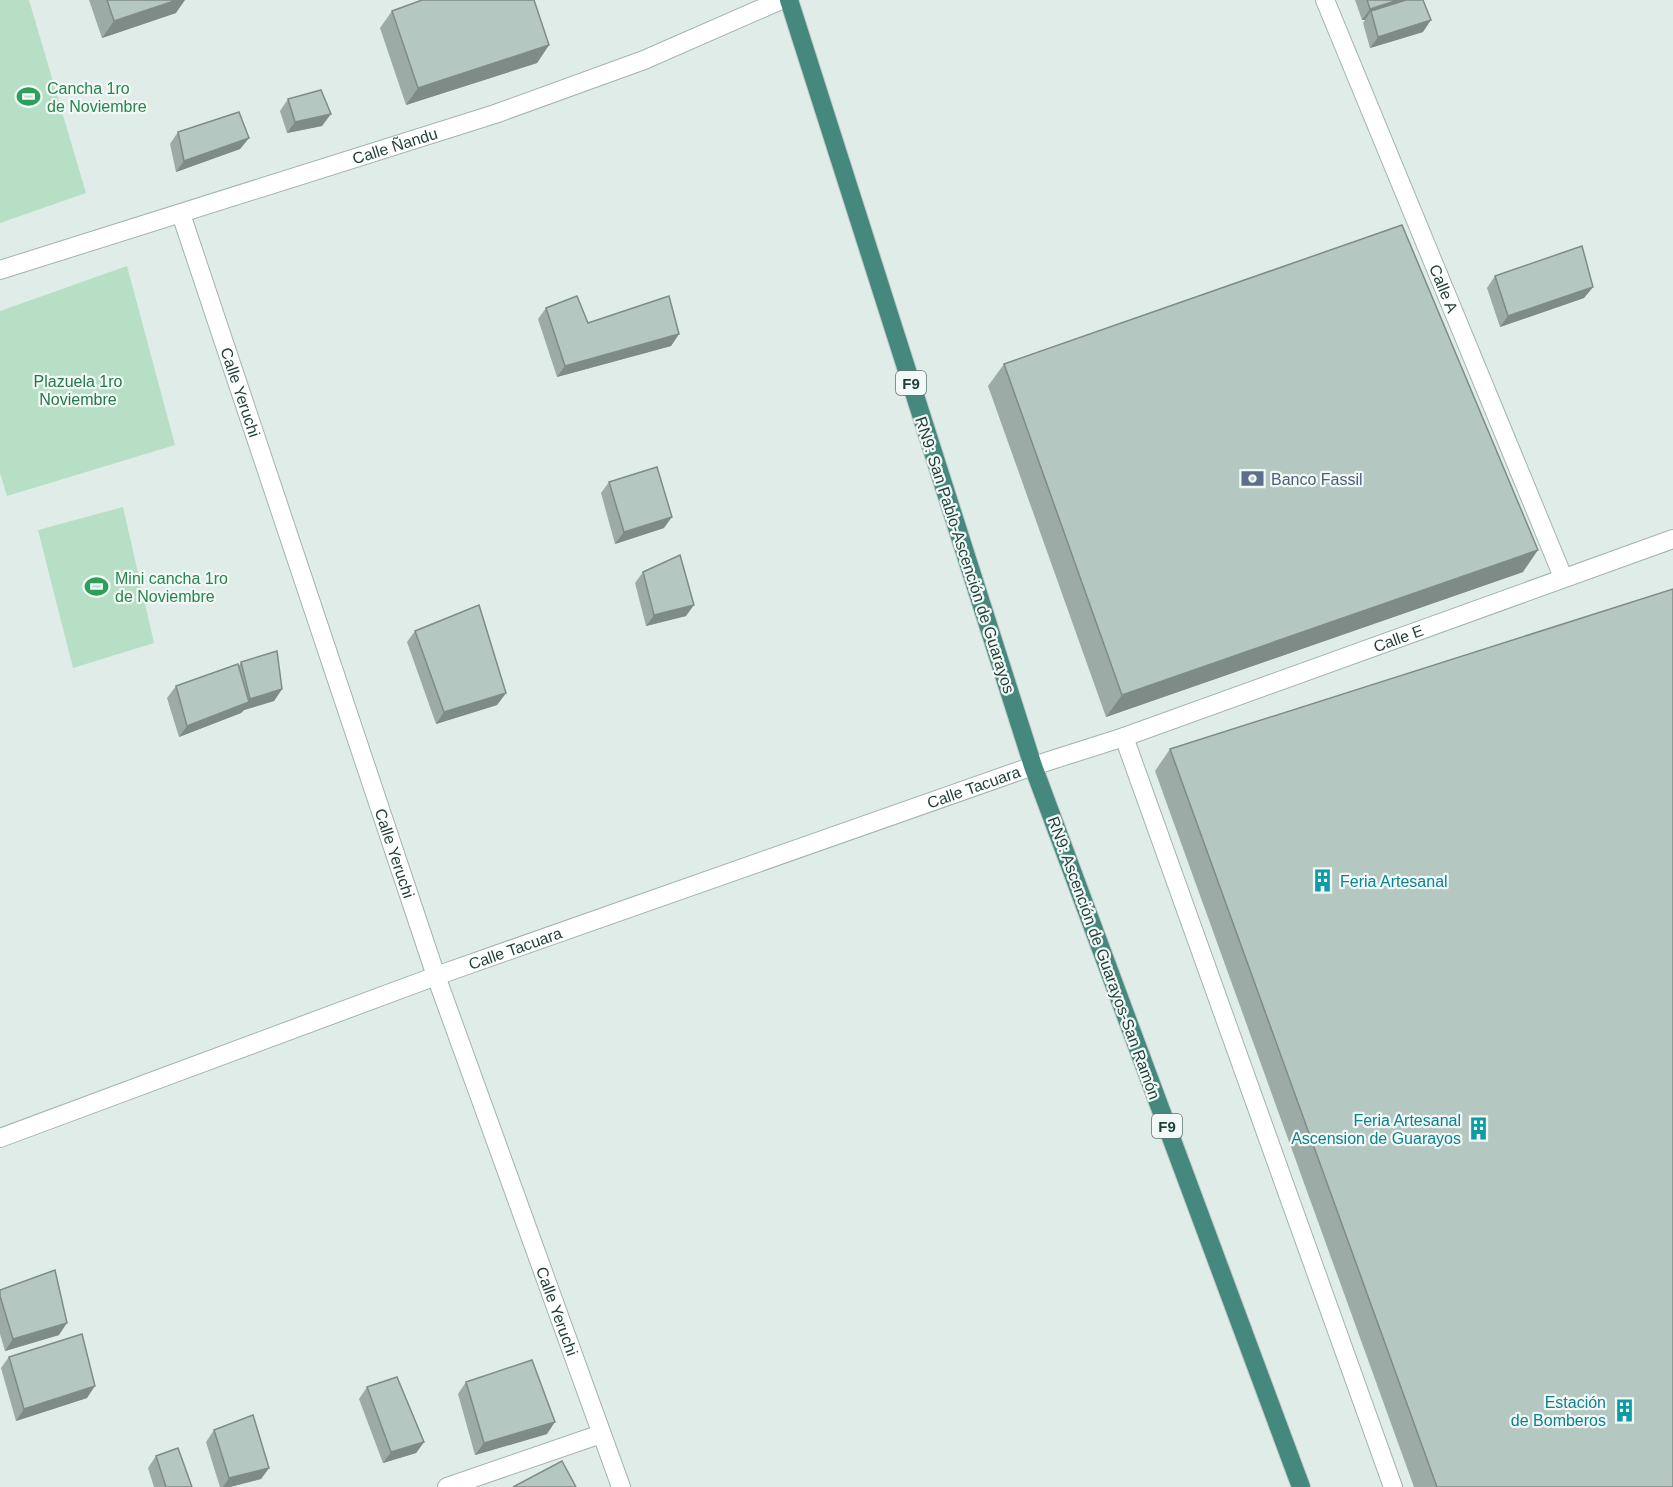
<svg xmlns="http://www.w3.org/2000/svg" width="1673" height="1487" font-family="Arial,sans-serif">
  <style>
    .green { fill: #b7dfc5 }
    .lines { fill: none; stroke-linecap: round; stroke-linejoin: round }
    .minor-casing { stroke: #a2b4b0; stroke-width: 20 }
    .trunk-casing { stroke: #c0c9c7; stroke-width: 20 }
    .minor { stroke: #fff; stroke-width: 18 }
    .trunk { stroke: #45887e; stroke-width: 18 }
    .wall { fill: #9caba6 }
    .shaded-wall { fill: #7f8b87 }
    .building { fill: #b5c7c1; stroke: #7f8b87; stroke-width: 1.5 }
    .labels { text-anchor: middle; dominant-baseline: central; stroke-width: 4.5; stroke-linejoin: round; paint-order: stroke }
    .shield { fill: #f1f8f5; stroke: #5e7671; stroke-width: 1.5 }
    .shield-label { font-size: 15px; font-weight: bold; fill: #1f3e38 }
    .leisure-label { font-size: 16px; fill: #27864d; stroke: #f1f8f5; text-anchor: start }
    .street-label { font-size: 16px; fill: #1f3e38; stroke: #f1f8f5 }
    .park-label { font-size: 16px; fill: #26784b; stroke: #f1f8f5 }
    .service-label { font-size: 16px; fill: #4e5e75; stroke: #f1f8f5; text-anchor: start }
    .culture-label { font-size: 16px; fill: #0d838f; stroke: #f1f8f5; text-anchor: end }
  </style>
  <rect width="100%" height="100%" fill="#e0ece8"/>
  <g class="green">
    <polygon points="0,0 29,0 86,193 0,223"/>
    <polygon points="127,266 175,445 7,496 0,473 0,311"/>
    <polygon points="123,507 154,643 73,668 38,530"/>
  </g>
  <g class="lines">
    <defs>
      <g id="minor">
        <path id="s1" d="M1325,0L1563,577"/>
        <path id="s2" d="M181,214L436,976L621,1487"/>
        <path id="s3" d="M0,270L495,114L644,60L781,0"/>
        <polyline points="1124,737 1393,1487"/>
        <path id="s4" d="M0,1138L436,976L1033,766L1124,737L1673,539"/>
        <polyline points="447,1487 601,1434"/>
      </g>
      <polyline id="trunk" points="789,0 1033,766 1301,1487"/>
    </defs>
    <use href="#minor" class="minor-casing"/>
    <use href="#trunk" class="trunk-casing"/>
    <use href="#minor" class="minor"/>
    <use href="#trunk" class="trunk"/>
  </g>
  <g class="wall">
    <polygon points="89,0 176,0 176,13 102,38"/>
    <polygon points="1355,0 1423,0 1423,32 1370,48 1363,23 1365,20 1362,20"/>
    <polygon points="392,11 549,45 537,63 406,105 380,28"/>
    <polygon points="288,99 322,126 287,133 280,111"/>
    <polygon points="178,132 249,138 240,149 176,172 170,144"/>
    <polygon points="1495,276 1593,287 1584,298 1500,327 1487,288"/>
    <polygon points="546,308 588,323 679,334 671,346 557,377 538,319"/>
    <polygon points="1004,364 1523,572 1106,717 988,386"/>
    <polygon points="609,482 664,528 615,544 601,493"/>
    <polygon points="643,572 686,616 646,626 635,583"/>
    <polygon points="415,631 506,693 497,705 436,724 407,642"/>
    <polygon points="241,662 282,689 274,701 244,710 241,713 179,737 167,698 176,686 239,666"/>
    <polygon points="1170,749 1673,1487 1414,1487 1155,771"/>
    <polygon points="0,1290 59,1335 5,1351 0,1334"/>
    <polygon points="9,1357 87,1398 16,1421 1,1368"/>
    <polygon points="466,1382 547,1434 475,1455 458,1394"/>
    <polygon points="367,1387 424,1442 416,1453 383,1463 359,1399"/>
    <polygon points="214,1430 269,1468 261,1479 230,1487 220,1487 206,1442"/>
    <polygon points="156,1456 192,1487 154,1487 148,1468"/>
  </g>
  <g class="shaded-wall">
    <polygon points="177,0 185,0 176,13 102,38 114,21"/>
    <polygon points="1398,0 1411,0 1371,11 1365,20 1362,20 1370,9"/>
    <polygon points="1431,20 1423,32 1370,48 1378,37"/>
    <polygon points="549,45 537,63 406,105 418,88"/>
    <polygon points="331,114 322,126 287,133 295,122"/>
    <polygon points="249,138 240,149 176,172 184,161"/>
    <polygon points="1593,287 1584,298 1500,327 1508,316"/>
    <polygon points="679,334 671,346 557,377 565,366"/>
    <polygon points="672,517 664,528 615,544 624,532"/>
    <polygon points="1538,550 1523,572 1106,717 1122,695"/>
    <polygon points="694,605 686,616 646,626 654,615"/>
    <polygon points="282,689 274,701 244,710 241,713 179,737 187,726 247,703 250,699"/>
    <polygon points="506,693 497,705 436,724 444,712"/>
    <polygon points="67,1323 59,1335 5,1351 13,1339"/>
    <polygon points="95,1386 87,1398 16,1421 24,1409"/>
    <polygon points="555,1422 547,1434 475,1455 484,1443"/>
    <polygon points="424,1442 416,1453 383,1463 391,1452"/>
    <polygon points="269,1468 261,1479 230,1487 223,1487 229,1478"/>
  </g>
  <g class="building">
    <polygon points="107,0 177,0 114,21"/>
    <polygon points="422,0 534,0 549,45 418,88 392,11"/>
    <polygon points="1367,0 1398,0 1370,9"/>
    <polygon points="1406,0 1423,0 1431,20 1378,37 1371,11"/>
    <polygon points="321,90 331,114 295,122 288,99"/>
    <polygon points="239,112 249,138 184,161 178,132"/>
    <polygon points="1402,225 1538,550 1122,695 1004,364"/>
    <polygon points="1582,246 1593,287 1508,316 1495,276"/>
    <polygon points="577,296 588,323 669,296 679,334 565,366 546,308"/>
    <polygon points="657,467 672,517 624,532 609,482"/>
    <polygon points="680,555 694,605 654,615 643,572"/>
    <polygon points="1673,589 1673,1487 1437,1487 1170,749"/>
    <polygon points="479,605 506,693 444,712 415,631"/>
    <polygon points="277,651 282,689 250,699 241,662"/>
    <polygon points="238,664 249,702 187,726 176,686"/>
    <polygon points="55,1270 67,1323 13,1339 0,1296 0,1290"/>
    <polygon points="82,1334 95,1386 24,1409 9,1357"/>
    <polygon points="532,1360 555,1422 484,1443 466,1382"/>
    <polygon points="397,1377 424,1442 391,1452 367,1387"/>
    <polygon points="253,1415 269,1468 229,1478 214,1430"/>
    <polygon points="178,1448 192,1487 166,1487 156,1456"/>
    <polygon points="562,1461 576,1487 513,1487"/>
  </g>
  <defs>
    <symbol id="stadium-bare" viewBox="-9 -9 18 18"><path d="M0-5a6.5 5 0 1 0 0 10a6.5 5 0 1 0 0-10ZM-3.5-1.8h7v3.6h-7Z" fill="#2e9e5b" stroke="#f1f8f5" stroke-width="2.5" paint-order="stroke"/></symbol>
    <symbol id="bank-bare" viewBox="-9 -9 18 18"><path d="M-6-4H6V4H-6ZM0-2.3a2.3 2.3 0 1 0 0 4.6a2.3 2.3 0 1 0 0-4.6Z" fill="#5c6f8a" stroke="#f1f8f5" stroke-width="2.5" paint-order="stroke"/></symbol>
    <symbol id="building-bare" viewBox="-9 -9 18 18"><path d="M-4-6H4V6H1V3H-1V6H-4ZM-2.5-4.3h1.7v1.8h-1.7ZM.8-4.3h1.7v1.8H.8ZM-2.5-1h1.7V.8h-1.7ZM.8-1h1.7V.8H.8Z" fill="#0f9aa8" stroke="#f1f8f5" stroke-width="2.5" paint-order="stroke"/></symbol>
  </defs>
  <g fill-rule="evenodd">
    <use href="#stadium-bare" x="12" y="80" width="33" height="33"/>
    <use href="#bank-bare" x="1236" y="462" width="33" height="33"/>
    <use href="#stadium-bare" x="80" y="570" width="33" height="33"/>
    <use href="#building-bare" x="1306" y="864" width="33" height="33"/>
    <use href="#building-bare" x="1462" y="1112" width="33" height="33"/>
    <use href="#building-bare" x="1608" y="1394" width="33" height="33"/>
  </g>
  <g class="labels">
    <g class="shield">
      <rect x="896" y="371" width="30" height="24" rx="4.5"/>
      <rect x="1152" y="1114" width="30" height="24" rx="4.5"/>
    </g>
    <g class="shield-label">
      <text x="911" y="383">F9</text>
      <text x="1167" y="1126">F9</text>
    </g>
    <g class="leisure-label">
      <text x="47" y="88">Cancha 1ro<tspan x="47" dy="18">de Noviembre</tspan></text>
      <text x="115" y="578">Mini cancha 1ro<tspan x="115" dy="18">de Noviembre</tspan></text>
    </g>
    <g class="street-label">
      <text stroke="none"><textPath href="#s3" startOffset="414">Calle Ñandu</textPath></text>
      <text stroke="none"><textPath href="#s1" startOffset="312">Calle A</textPath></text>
      <text stroke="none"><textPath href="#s2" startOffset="188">Calle Yeruchi</textPath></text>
      <text transform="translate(965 555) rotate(72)">RN9: San Pablo-Ascención de Guarayos</text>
      <text stroke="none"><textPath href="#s4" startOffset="1485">Calle E</textPath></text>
      <text stroke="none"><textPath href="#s4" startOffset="1035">Calle Tacuara</textPath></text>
      <text stroke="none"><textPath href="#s2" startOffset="674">Calle Yeruchi</textPath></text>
      <text stroke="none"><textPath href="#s4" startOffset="549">Calle Tacuara</textPath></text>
      <text transform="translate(1104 958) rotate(70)">RN9: Ascención de Guarayos-San Ramón</text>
      <text stroke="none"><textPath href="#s2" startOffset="1160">Calle Yeruchi</textPath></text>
    </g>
    <g class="park-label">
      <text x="78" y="381">Plazuela 1ro<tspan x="78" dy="18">Noviembre</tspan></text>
    </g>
    <g class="service-label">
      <text x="1271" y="479">Banco Fassil</text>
    </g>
    <g class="culture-label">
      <text x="1340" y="881" text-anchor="start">Feria Artesanal</text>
      <text x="1461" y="1120">Feria Artesanal<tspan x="1461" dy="18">Ascension de Guarayos</tspan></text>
      <text x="1606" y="1402">Estación<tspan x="1606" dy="18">de Bomberos</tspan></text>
    </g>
  </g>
</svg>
